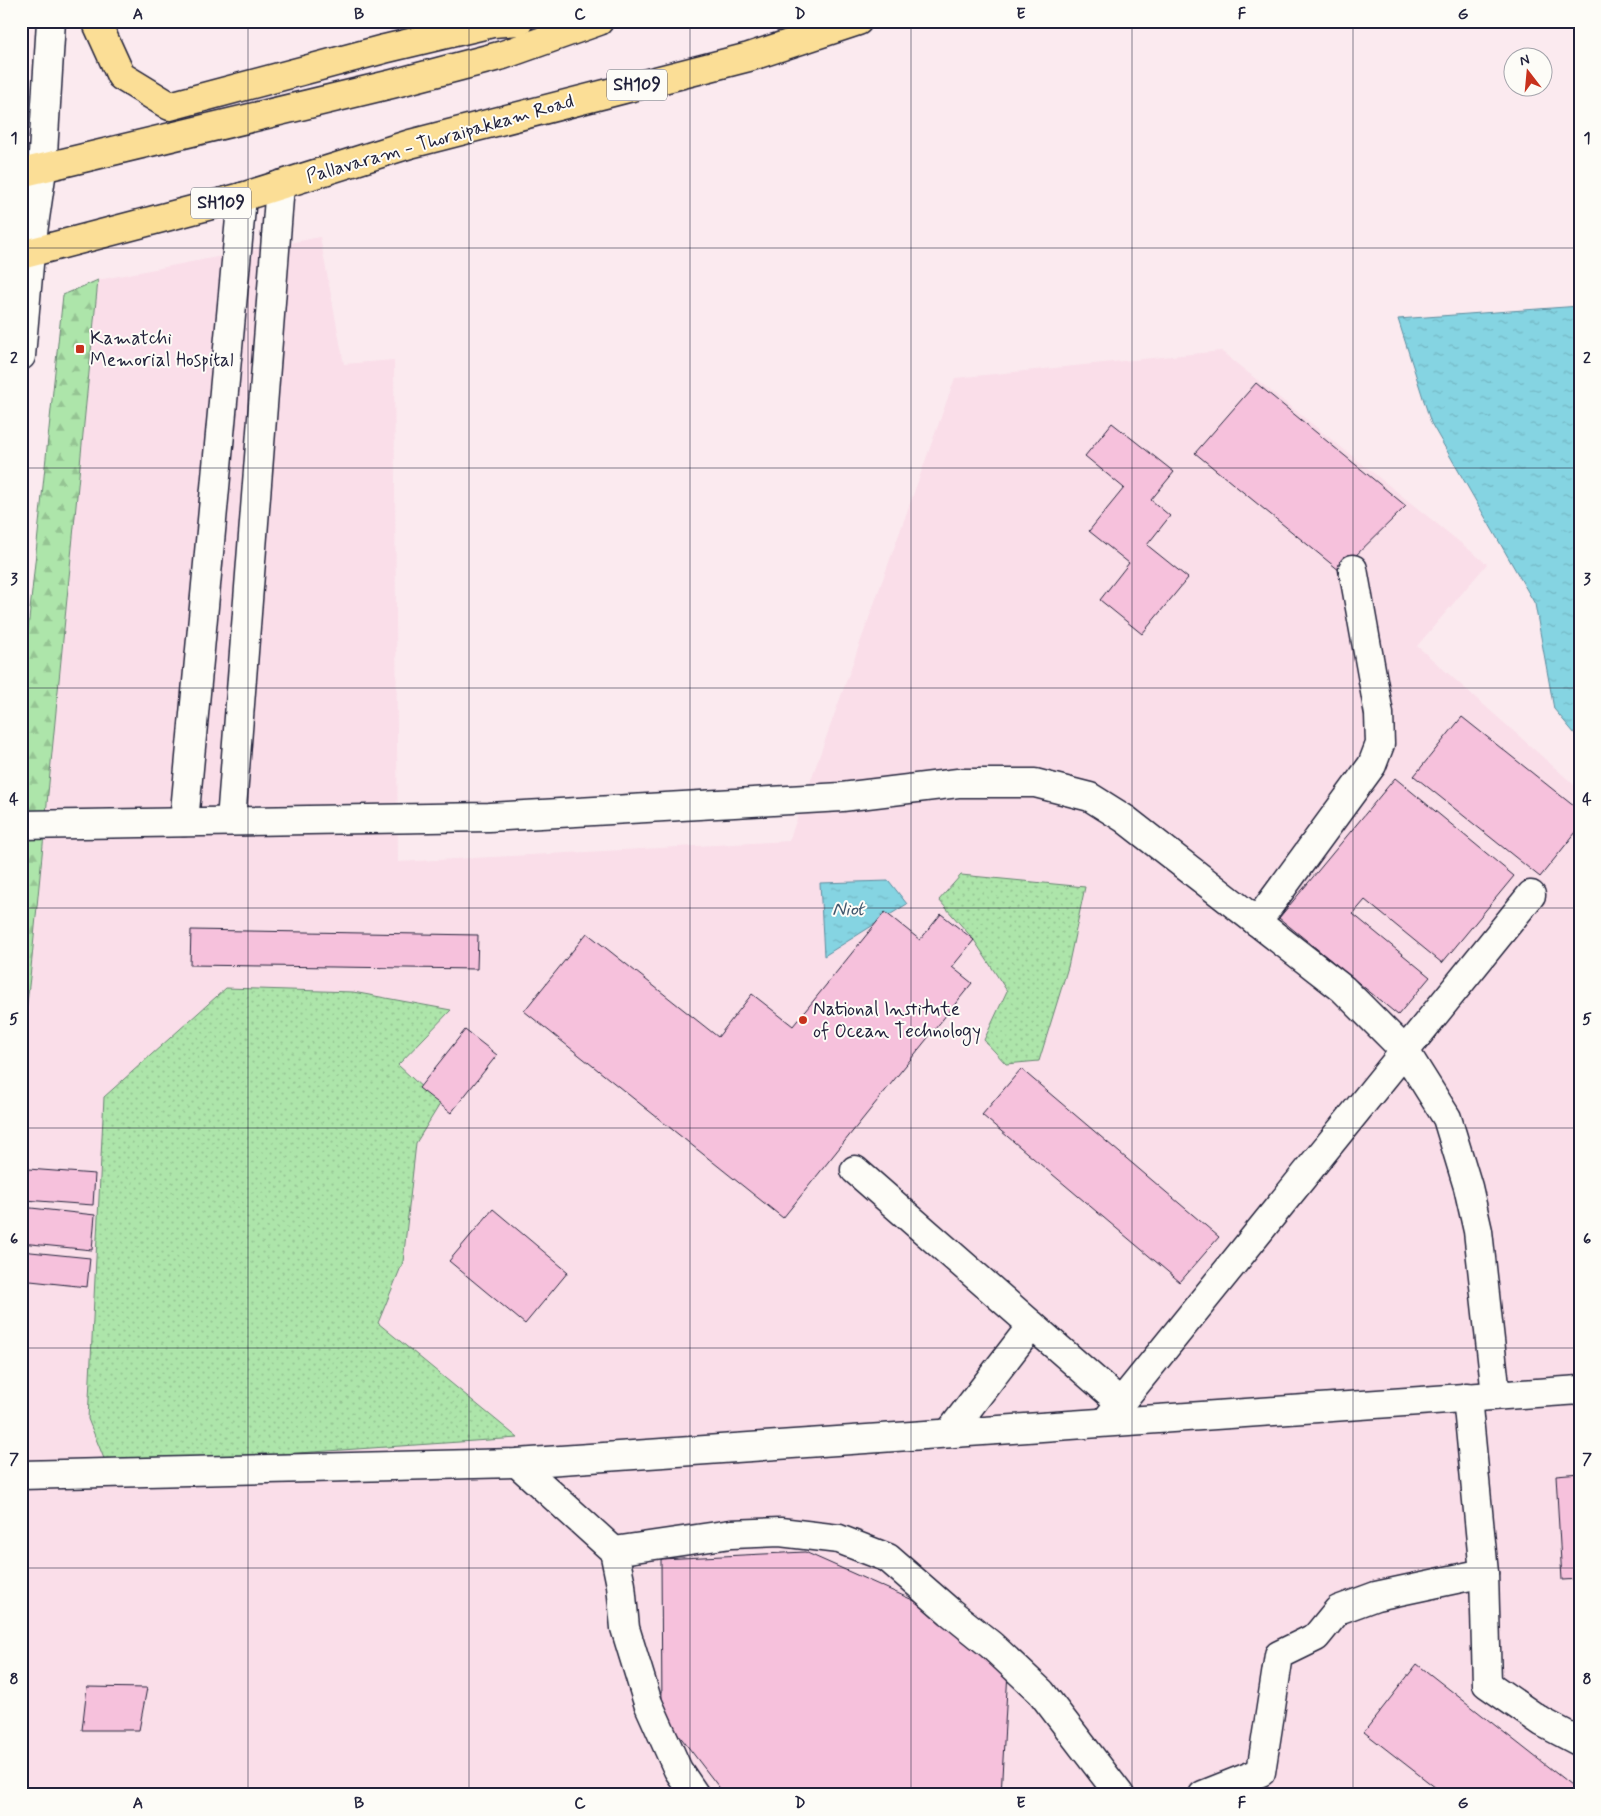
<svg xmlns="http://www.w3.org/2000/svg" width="1601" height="1816" font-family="Mynerve,sans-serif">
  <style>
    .built { fill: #fadee9 }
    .grass { fill: url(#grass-dots); stroke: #688472 }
    .forest { fill: url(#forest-firs); stroke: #688472 }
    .water { fill: url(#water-ripples); stroke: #5d8d9f }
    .building { fill: #f6c1dc; stroke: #22223b }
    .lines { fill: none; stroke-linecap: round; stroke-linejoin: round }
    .minor-casing { stroke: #22223b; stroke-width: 31 }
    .major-casing { stroke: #22223b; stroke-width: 31 }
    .minor { stroke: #fdfcf7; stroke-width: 28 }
    .major { stroke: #fbde96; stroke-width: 28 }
    .grid { fill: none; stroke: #22223b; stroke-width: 1; stroke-opacity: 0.55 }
    .poi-dot { fill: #c8321e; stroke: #fdfcf7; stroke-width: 2 }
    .labels { text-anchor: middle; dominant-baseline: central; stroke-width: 4; stroke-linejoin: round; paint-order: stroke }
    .shield { fill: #fdfcf7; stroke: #646373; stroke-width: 1 }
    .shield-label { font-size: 18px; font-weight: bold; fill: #22223b }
    .street-label { font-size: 19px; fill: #22223b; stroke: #fdfcf7 }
    .poi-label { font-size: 19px; fill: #22223b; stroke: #fdfcf7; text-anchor: start }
    .water-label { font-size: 20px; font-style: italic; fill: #40576d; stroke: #fdfcf7 }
    .neatline { fill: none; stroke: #22223b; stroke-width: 2 }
    .grid-label { font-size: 16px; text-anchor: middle; font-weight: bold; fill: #22223b }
  </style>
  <defs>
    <pattern id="grass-dots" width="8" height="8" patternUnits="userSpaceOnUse" patternTransform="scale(1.25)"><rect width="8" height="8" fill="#ade5aa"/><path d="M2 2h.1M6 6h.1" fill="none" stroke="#95c493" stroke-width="1.8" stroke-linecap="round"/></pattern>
    <pattern id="forest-firs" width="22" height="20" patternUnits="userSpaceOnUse" patternTransform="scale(1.25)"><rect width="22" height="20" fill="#ade5aa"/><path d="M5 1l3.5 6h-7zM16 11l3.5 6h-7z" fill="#95c493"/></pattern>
    <pattern id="water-ripples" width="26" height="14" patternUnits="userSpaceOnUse" patternTransform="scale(1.25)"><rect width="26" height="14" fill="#85d4e2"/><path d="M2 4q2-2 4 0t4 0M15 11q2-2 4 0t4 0" fill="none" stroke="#73b6c3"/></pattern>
  </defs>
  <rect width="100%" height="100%" fill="#fbeaef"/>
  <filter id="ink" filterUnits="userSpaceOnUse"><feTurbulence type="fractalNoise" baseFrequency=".02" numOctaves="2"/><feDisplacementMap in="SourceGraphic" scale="10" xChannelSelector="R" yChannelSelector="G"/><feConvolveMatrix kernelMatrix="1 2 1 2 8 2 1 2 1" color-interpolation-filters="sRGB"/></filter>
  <g filter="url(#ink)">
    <polygon class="built" points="320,237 344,364 394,360 398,862 789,841 955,378 1221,351 1487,564 1417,646 1580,790 1580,1795 21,1795 21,1072 98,280"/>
    <g class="grass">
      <polygon points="961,875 1085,887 1068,967 1039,1061 1006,1064 984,1040 1007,991 974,940 939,900"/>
      <polygon points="226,988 353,992 451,1010 398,1065 440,1104 416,1143 403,1262 378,1323 518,1438 107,1466 88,1419 104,1097"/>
    </g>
    <polygon class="forest" points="98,280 31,968 21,1058 21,696 63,295"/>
    <g class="water">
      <polygon points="1580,306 1580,740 1554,709 1535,604 1431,423 1398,319"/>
      <polygon points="889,881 907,904 824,956 820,883"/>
    </g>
    <g class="building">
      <polygon points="1256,383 1406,506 1340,571 1195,453"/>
      <polygon points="1112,423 1174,472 1151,500 1170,516 1147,545 1188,578 1142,634 1100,600 1129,563 1089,531 1124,488 1085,456"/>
      <polygon points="1462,717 1580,811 1580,827 1540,877 1414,776"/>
      <polygon points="1395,778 1514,876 1442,963 1365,900 1353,914 1430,977 1398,1015 1279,918"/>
      <polygon points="885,912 920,940 941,914 974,940 952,967 972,983 783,1218 524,1011 587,933 718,1037 752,994 793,1026"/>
      <polygon points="191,930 478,935 477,969 190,965"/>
      <polygon points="465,1030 497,1055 451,1113 419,1088"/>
      <polygon points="1021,1069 1219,1237 1180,1282 982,1115"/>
      <polygon points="28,1169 95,1174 93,1205 25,1200"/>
      <polygon points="22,1207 95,1215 92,1250 21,1243"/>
      <polygon points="493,1209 568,1272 525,1324 449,1261"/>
      <polygon points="21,1251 90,1258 87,1287 21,1280"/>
      <polygon points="1580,1473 1580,1579 1562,1580 1556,1475"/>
      <polygon points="805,1552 915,1601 1008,1671 1001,1795 725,1795 662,1713 661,1559"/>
      <polygon points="1417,1664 1580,1792 1580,1795 1445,1795 1364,1732"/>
      <polygon points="87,1687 147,1688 139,1730 82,1730"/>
    </g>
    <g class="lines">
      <defs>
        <g id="minor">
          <polyline points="21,356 30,253 42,170 51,21"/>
          <polyline points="231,821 280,185"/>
          <polyline points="184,822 242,197"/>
          <polyline points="21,825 489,817 842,797 958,783 1035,783 1090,797 1125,819 1343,989 1405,1051 1447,1118 1468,1187 1478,1231 1496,1395"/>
          <polyline points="1257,922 1372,765 1380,744 1379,714 1353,569"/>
          <polyline points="855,1170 1121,1403"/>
          <polyline points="1105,1422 1531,895"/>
          <polyline points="949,1433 1032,1325"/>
          <polyline points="517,1463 614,1551 621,1585 625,1628 648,1703 678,1770 695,1795"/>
          <polyline points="21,1475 517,1463 1580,1390"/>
          <polyline points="614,1551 731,1534 780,1532 839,1539 888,1558 950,1612 991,1645 1041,1692 1120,1795"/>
          <polyline points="1484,1573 1487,1684 1542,1722 1580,1742"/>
          <polyline points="1203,1795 1261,1772 1279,1655 1316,1637 1338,1610 1376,1596 1484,1573 1467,1397"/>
        </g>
        <g id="major">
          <polyline points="96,21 121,76 170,106 384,49 493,23 519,21"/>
          <polyline points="21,173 392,84 503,55 599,21"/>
          <polyline points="21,255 242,197 410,144 749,57 858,21"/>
        </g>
      </defs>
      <use href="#minor" class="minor-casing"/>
      <use href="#major" class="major-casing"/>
      <use href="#minor" class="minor"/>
      <use href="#major" class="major"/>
    </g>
  </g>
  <path class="grid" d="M248,21V1795M469,21V1795M690,21V1795M911,21V1795M1132,21V1795M1353,21V1795M21,248H1580M21,468H1580M21,688H1580M21,908H1580M21,1128H1580M21,1348H1580M21,1568H1580"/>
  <g class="poi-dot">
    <rect x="75" y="344" width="10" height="10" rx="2.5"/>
    <circle cx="803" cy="1020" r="5"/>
  </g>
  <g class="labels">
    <g class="shield">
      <rect x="607" y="69.5" width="60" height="31" rx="4"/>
      <rect x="191" y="187.5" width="60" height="31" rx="4"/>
    </g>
    <g class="shield-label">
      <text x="637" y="85">SH109</text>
      <text x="221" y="203">SH109</text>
    </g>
    <g class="street-label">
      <text transform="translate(440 139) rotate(-16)">Pallavaram - Thoraipakkam Road</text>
    </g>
    <g class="poi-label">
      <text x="90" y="338">Kamatchi<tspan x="90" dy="22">Memorial Hospital</tspan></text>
      <text x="813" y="1009">National Institute<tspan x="813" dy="22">of Ocean Technology</tspan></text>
    </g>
    <g class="water-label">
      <text x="848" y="909">Niot</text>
    </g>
  </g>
  <rect width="1601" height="1816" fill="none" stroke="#fdfcf7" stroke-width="55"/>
  <g transform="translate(1528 72) rotate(344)"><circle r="24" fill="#fdfcf7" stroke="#a5a5ac"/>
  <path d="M0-4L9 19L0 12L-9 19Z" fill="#c8321e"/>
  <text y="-8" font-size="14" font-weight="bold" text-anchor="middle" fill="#22223b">N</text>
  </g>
  <rect x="28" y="28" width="1546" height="1760" class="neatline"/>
  <g class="grid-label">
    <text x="138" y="19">A</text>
    <text x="359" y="19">B</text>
    <text x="580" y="19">C</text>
    <text x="800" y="19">D</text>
    <text x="1021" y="19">E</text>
    <text x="1242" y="19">F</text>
    <text x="1463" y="19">G</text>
    <text x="14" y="143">1</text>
    <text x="1587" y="143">1</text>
    <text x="14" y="363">2</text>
    <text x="1587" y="363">2</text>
    <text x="14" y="584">3</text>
    <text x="1587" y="584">3</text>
    <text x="14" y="804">4</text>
    <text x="1587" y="804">4</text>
    <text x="14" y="1024">5</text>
    <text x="1587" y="1024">5</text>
    <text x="14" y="1244">6</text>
    <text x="1587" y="1244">6</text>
    <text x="14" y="1464">7</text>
    <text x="1587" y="1464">7</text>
    <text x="14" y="1684">8</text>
    <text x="1587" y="1684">8</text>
    <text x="138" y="1808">A</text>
    <text x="359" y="1808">B</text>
    <text x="580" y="1808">C</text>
    <text x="800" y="1808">D</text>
    <text x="1021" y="1808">E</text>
    <text x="1242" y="1808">F</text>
    <text x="1463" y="1808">G</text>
  </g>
</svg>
